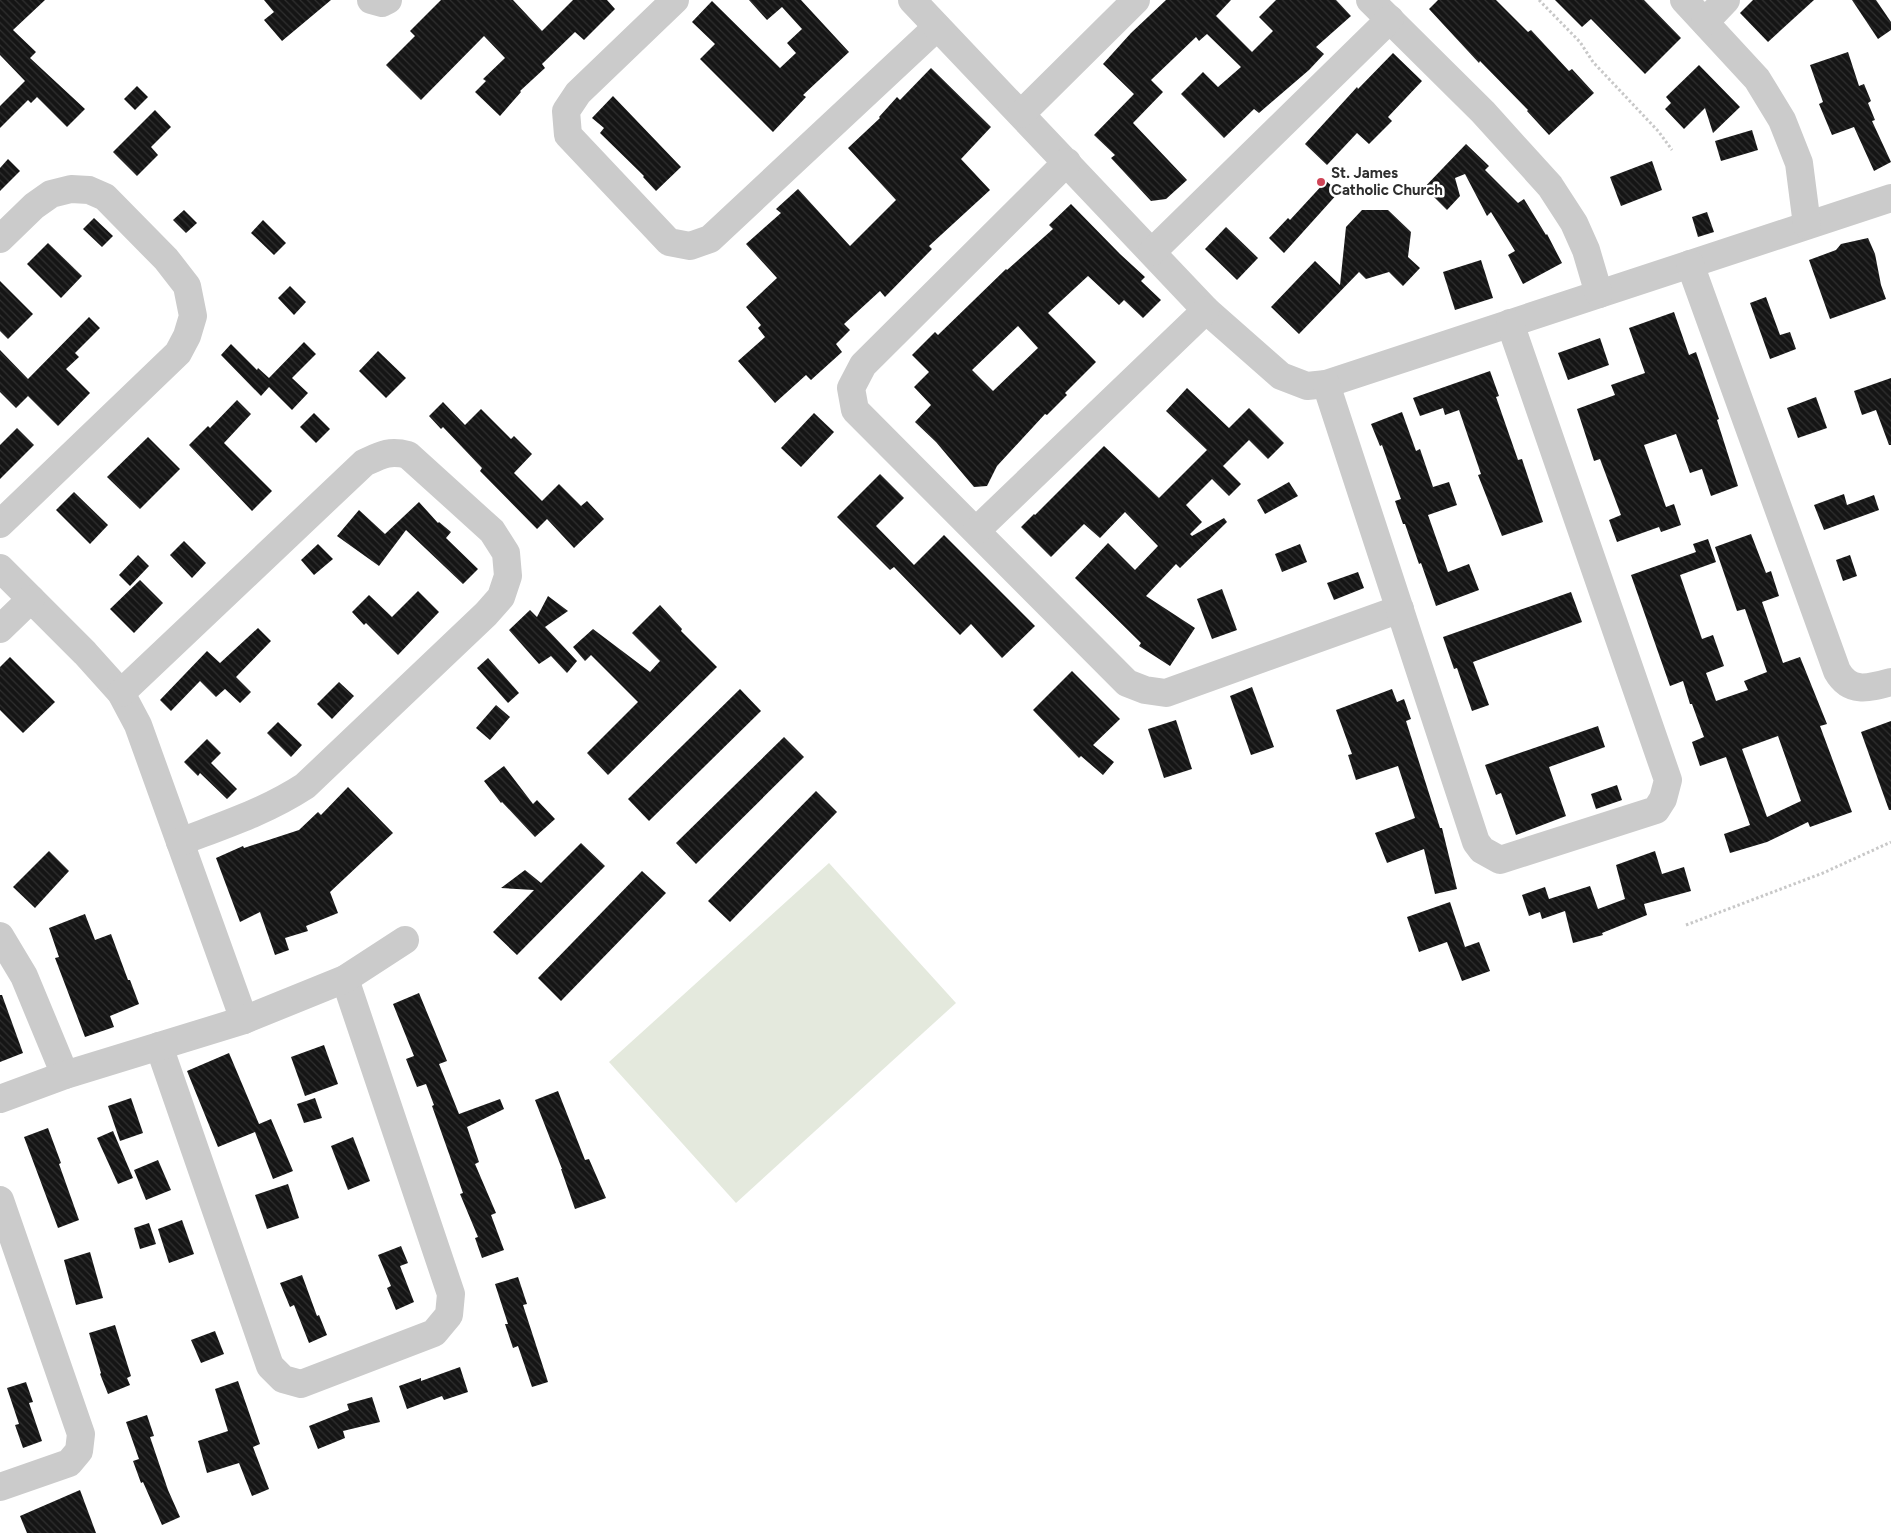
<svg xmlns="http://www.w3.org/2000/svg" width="1891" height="1533" font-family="Figtree,sans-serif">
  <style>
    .garden { fill: #e4e9dd }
    .building { fill: url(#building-back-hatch); fill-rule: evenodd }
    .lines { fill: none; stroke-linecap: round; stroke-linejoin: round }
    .path { stroke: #c8c8c8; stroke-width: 3; stroke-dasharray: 2.5 2.5; stroke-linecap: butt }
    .minor { stroke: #cbcbcb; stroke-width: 28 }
    .poi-dot { fill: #cf4557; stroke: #fff; stroke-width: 2 }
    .labels { text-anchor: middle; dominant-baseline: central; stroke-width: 5; stroke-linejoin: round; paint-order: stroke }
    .poi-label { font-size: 15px; font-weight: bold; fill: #2e2e2e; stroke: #fff; text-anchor: start }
  </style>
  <defs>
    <pattern id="building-back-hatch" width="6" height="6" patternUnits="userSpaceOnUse" patternTransform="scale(1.25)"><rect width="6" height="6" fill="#151515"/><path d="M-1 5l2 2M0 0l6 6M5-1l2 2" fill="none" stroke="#2f2f2f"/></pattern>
  </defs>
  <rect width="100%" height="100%" fill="#fff"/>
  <polygon class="garden" points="829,863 956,1003 736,1203 609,1062"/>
  <g class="building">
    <polygon points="0,0 45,0 13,30 36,52 30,58 85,109 67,127 37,97 31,103 28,100 0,128 0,106 25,81 0,55"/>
    <polygon points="264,0 331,0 282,41 264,20 274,12"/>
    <polygon points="441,0 513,0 542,31 573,0 607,0 615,9 584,40 575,32 542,64 545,68 520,91 521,92 500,116 475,92 486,81 483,79 505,58 484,36 421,100 386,65 415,36 410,31"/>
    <polygon points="749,0 801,0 849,52 803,95 806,97 773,132 700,59 715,44 692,22 712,1 780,68 796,53 787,43 802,29 782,7 767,20"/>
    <polygon points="1166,0 1231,0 1216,16 1252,52 1273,31 1259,17 1276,0 1336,0 1351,16 1316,47 1324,54 1309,70 1259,113 1254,109 1224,138 1181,94 1203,72 1218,87 1241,67 1207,34 1199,41 1196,37 1151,80 1163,92 1133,123 1187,180 1166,199 1151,201 1111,158 1115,155 1094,135 1134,94 1103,64 1131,33"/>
    <polygon points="1438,0 1496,0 1528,32 1531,30 1569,71 1572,69 1594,93 1549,135 1527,111 1528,110 1480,61 1479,63 1429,9"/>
    <polygon points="1555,0 1644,0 1681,38 1645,74 1591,19 1582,27"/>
    <polygon points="1753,0 1814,0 1768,42 1740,13"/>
    <polygon points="1852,0 1876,0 1891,22 1891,30 1878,39"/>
    <polygon points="1848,52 1859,86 1864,84 1871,101 1868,103 1875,120 1872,121 1891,162 1874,171 1854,127 1832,135 1819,104 1823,102 1810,65"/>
    <polygon points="1393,53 1422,81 1388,117 1392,121 1369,144 1357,133 1327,165 1305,144 1357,87 1358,89"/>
    <polygon points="1699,65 1740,107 1713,133 1705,108 1684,129 1665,109 1671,103 1666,97"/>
    <polygon points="931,68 991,127 961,159 990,190 929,246 932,249 885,297 880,291 844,324 850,330 836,344 842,352 811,380 806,375 775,403 738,361 765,337 758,328 761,325 746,307 777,278 746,244 781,213 776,209 798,189 850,246 896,200 848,148 880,118 879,117 897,97 900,100"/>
    <polygon points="137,86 148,97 135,110 124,99"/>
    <polygon points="613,96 681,167 656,191 643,177 644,176 600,133 604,128 592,118"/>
    <polygon points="155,110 171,127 151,147 158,155 137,176 113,152"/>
    <polygon points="1752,130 1758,150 1721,161 1715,141"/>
    <polygon points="1466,144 1489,166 1485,170 1518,203 1524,199 1546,235 1547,234 1562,263 1523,284 1508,255 1515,251 1491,212 1487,216 1465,174 1455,178 1460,196 1447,210 1427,190 1419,193"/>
    <polygon points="8,159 20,171 0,191 0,168"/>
    <polygon points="1652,161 1662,190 1621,206 1610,177"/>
    <polygon points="1326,181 1339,192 1284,253 1269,238 1288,218 1290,220"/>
    <path d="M1071,204L1120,254L1145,277L1141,281L1161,300L1143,318L1124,300L1119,305L1088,276L1048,313L1096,362L1065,393L1067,395L1047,415L1045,414L997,466L987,486L974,487L936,442L915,422L931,405L914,387L929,372L912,355L935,332L938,335L1006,269L1007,270L1053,229L1049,225ZM1018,326L1038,348L993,391L972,370Z"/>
    <polygon points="184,210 197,223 186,233 173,220"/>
    <polygon points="1362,210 1388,210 1411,232 1408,257 1420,268 1403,286 1389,272 1366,279 1359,272 1299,334 1271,307 1315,261 1340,285 1346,227"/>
    <polygon points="1707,212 1714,232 1698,237 1692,217"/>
    <polygon points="94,218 113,236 102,247 83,229"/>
    <polygon points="263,220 286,243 274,255 251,233"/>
    <polygon points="1226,227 1258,258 1237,280 1205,249"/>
    <polygon points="1868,238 1875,254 1881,285 1886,299 1830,319 1809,260 1836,250 1841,244"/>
    <polygon points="48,243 82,276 61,298 27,264"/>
    <polygon points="1481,260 1493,298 1455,310 1443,272"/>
    <polygon points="0,281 33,314 8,339 0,331"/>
    <polygon points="290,286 306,302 294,315 278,298"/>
    <polygon points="1766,297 1780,335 1790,332 1796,349 1770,359 1750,303"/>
    <polygon points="1674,312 1689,355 1696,352 1719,419 1717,420 1738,486 1711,496 1702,469 1690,473 1676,434 1644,445 1666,507 1674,504 1681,525 1661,532 1659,527 1617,542 1609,520 1621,515 1600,459 1594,461 1577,409 1615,395 1611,385 1645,373 1629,328"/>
    <polygon points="89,317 100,328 75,353 79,357 66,369 90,393 58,426 28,396 16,408 0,392 0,350 28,379"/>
    <polygon points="1600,338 1609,365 1568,380 1558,353"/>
    <polygon points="304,342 316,354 292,378 308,393 292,410 269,387 261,396 221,355 231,344 257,370 258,368 269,378"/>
    <polygon points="378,351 406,378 386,398 359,371"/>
    <polygon points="1490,371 1499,396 1496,397 1518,460 1522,459 1543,522 1502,536 1478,475 1481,474 1459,410 1445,415 1443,408 1420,416 1413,398"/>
    <polygon points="1891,378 1891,445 1889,445 1876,410 1862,415 1854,391"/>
    <polygon points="1187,388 1229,428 1249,408 1284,443 1268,459 1249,440 1223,466 1241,484 1229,496 1212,479 1186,505 1202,522 1190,534 1192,536 1224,518 1227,522 1180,568 1176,564 1146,596 1195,628 1170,666 1139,646 1141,643 1075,578 1108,543 1135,570 1158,546 1125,512 1100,538 1084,524 1051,557 1021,527 1034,514 1035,515 1104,446 1159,498 1207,450 1166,411"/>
    <polygon points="1816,397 1827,428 1798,438 1787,408"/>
    <polygon points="237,400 251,414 224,443 272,491 252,511 189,445 208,426 210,428"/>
    <polygon points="443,402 465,425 481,409 511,439 514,436 532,454 514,473 542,501 559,484 581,506 587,501 604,519 574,548 547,519 537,529 480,471 482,468 443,427 441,429 429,416"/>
    <polygon points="1402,412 1416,451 1420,449 1433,487 1449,482 1457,505 1428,515 1448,572 1469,564 1479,590 1436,606 1421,563 1419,564 1405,524 1403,524 1395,501 1401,499 1382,445 1380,446 1371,424"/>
    <polygon points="314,413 330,429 316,443 300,427"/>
    <polygon points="814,413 834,432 801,467 781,448"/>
    <polygon points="17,428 34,445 0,479 0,445"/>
    <polygon points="148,437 180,469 140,509 107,477"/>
    <polygon points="880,474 904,498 876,526 914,565 944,535 1035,626 1002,658 971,624 960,635 894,567 890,570 837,517"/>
    <polygon points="1289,482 1298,496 1265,514 1257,500"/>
    <polygon points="74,492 108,525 90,544 56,510"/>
    <polygon points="1844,494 1847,505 1874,495 1879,510 1824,530 1814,505"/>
    <polygon points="419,502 438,523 439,522 451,532 446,538 478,569 463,584 406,530 379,566 337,536 359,510 385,534"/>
    <path d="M1751,534L1766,573L1771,571L1779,596L1762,602L1783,663L1800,657L1827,724L1820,726L1852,812L1810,827L1808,822L1767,842L1730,853L1724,834L1750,825L1726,757L1700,766L1692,742L1704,737L1692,704H1690L1683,681L1670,686L1631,575L1696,552L1693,544L1708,539L1716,562L1680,575L1702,639L1713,635L1724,666L1706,673L1716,701L1748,690L1744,681L1767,672L1745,609L1737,611L1715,547ZM1778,736L1801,801L1767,817L1742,749Z"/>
    <polygon points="184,541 206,563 192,578 170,555"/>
    <polygon points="318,544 333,559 314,575 301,560"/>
    <polygon points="1300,544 1307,562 1282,572 1275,554"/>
    <polygon points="138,555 149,566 130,586 119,575"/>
    <polygon points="1850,555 1857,576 1843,581 1836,560"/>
    <polygon points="1358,572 1364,588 1334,600 1327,583"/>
    <polygon points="140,580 163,603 134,633 110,609"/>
    <polygon points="1222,589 1237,630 1212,639 1197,599"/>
    <polygon points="418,591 439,612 398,655 366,623 364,625 352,612 369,595 392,617"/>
    <polygon points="1571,592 1582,622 1473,662 1489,705 1472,711 1457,668 1454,669 1443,637"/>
    <polygon points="548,596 568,611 545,627 577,661 567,673 551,656 539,664 509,630 530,610 537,617"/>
    <polygon points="660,605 682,629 681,631 717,667 608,775 587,753 638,702 591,655 585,661 573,647 593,629 650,672 660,661 632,633"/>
    <polygon points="258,628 271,641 236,677 251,692 240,703 225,689 216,697 200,681 171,711 160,700 207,651 220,663"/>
    <polygon points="10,657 55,702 23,733 0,710 0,667"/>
    <polygon points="488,658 519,693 508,703 477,668"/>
    <polygon points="1072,671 1120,719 1093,745 1114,762 1103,775 1081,756 1079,758 1033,710"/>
    <polygon points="339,682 354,696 332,719 317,704"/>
    <polygon points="1252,687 1274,747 1251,755 1230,696"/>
    <polygon points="740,689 761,711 649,821 628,799"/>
    <polygon points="1392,689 1397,702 1404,699 1411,719 1406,721 1440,828 1442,828 1457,889 1435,894 1424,849 1387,863 1375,833 1415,818 1398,766 1356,780 1348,755 1352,754 1336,710"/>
    <polygon points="496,705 510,717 490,740 476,728"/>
    <polygon points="1176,720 1192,769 1164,778 1148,729"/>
    <polygon points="1891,721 1891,810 1889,810 1861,732"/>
    <polygon points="278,722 302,745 291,757 267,733"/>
    <polygon points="1598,726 1605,747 1549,767 1566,816 1516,835 1501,793 1496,795 1485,765"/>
    <polygon points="784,737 804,757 696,864 676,843"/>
    <polygon points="207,739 221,753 211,763 237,789 227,799 200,773 198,776 184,762"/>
    <polygon points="504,766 533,804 537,800 555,819 535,837 502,802 501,803 484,781"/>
    <polygon points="1617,785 1622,800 1596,809 1591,794"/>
    <polygon points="348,787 393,833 330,892 338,913 306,926 308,931 285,938 289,950 275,955 260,912 240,922 216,858 243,846 244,848 299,830 318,812 321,815"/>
    <polygon points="816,791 837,812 730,922 708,901"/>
    <polygon points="581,843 605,866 517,955 493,932 534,890 501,888 525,870 541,883"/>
    <polygon points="49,851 69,871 35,908 13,887"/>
    <polygon points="1655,851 1662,874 1684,867 1691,891 1644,904 1647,915 1602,933 1603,935 1573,943 1565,911 1542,919 1540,912 1529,916 1522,895 1545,887 1549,899 1590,886 1598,909 1625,899 1616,865"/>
    <polygon points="642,871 666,893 561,1001 538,978"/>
    <polygon points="1450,902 1465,947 1479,942 1490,971 1462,981 1447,942 1419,952 1407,917"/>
    <polygon points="85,914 95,940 111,934 128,980 130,980 139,1004 110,1016 114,1027 85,1037 55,958 59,957 49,928"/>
    <polygon points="419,993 447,1061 439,1064 459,1114 500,1099 504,1109 467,1127 479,1162 475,1164 496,1213 491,1215 504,1250 482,1258 475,1238 478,1237 460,1194 463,1193 432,1106 434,1105 426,1084 417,1087 406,1059 414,1056 393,1004"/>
    <polygon points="0,995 2,995 23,1053 0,1062"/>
    <polygon points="324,1045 338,1084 305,1096 291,1057"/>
    <polygon points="229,1053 259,1124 271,1119 293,1171 273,1179 255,1132 218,1147 187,1071"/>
    <polygon points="558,1091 585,1160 589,1159 606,1198 575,1209 561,1169 562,1169 535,1100"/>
    <polygon points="131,1098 143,1133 120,1141 108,1106"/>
    <polygon points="315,1098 322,1118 304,1123 297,1104"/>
    <polygon points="48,1128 61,1163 59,1164 79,1220 58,1228 24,1137"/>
    <polygon points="113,1131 133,1178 118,1184 97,1138"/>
    <polygon points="353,1137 370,1181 348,1190 331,1146"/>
    <polygon points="158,1160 171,1190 146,1200 134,1170"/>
    <polygon points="288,1184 299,1218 267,1229 255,1195"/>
    <polygon points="182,1220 194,1254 169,1263 158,1229"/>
    <polygon points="149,1223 156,1244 140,1249 134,1228"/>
    <polygon points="401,1246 408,1263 400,1266 414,1302 396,1310 387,1288 391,1286 378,1255"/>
    <polygon points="90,1252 103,1298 76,1305 64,1260"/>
    <polygon points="302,1275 317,1316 319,1315 327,1335 309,1343 294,1305 290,1307 280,1283"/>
    <polygon points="518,1277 527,1304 523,1305 548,1382 532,1387 518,1346 513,1348 505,1324 508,1324 495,1284"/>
    <polygon points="115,1325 131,1376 127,1378 130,1385 108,1394 100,1374 101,1373 89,1333"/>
    <polygon points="215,1331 224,1354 201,1363 191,1340"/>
    <polygon points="460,1367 468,1392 444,1400 442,1396 407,1409 399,1386 421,1378 421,1381"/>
    <polygon points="238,1381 260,1444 253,1447 269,1489 252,1496 239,1463 207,1473 198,1441 228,1431 215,1389"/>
    <polygon points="26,1382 33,1402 29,1403 42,1441 23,1448 15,1425 19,1424 7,1388"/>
    <polygon points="372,1397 380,1422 343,1431 345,1438 318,1449 309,1426 349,1410 347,1404"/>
    <polygon points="147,1415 154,1436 150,1437 168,1490 180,1517 162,1525 143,1482 141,1483 133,1461 139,1459 126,1422"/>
    <polygon points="80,1490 96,1533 27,1533 20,1516"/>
  </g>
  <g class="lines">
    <g class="path">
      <polyline points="1539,0 1580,42 1593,62 1659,132 1672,150"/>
      <polyline points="1686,925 1823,873 1891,842"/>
    </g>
    <g class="minor">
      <polyline points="371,0 382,3 388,0"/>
      <polyline points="675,0 578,93 566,111 568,135 669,242 690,246 710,239 937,27"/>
      <polyline points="912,0 1206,310 1281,376 1307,386 1326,384 1891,198"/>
      <polyline points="1370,0 1483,112 1550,186 1574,223 1586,250 1599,294"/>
      <polyline points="1684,0 1757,79 1782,120 1799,163 1807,225"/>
      <polyline points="1705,22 1726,0"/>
      <polyline points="1021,114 1136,0"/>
      <polyline points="1067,162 863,365 851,388 855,410 1127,683 1145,690 1166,693 1400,609"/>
      <polyline points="0,239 34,206 51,194 71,189 89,190 105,197 166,259 187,286 193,316 187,336 178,353 0,524"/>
      <polyline points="1152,252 1390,19"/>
      <path d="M1690,264L1837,671C1850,694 1869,688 1891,682"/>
      <polyline points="1326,384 1476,842 1482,850 1500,860 1656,810 1663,799 1668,780 1510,323"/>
      <polyline points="977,530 1206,310"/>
      <polyline points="0,568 85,653 121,693 138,725 244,1020"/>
      <polyline points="0,629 31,599"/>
      <path d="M121,693L364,463C381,455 389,450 408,455L492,531L506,553L508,576L501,597L486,614L305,786C265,812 224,825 180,842"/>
      <polyline points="0,936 24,976 65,1075"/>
      <polyline points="159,1046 270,1366 283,1379 301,1384 434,1333 449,1315 451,1294 345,979"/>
      <polyline points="0,1099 65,1075 244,1020 345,979 405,940"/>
      <polyline points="0,1200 81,1434 79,1451 69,1463 0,1487"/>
    </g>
  </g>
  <circle class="poi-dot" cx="1321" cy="182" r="5"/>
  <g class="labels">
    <g class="poi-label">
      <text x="1331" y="173">St. James<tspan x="1331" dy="17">Catholic Church</tspan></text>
    </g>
  </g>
</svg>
